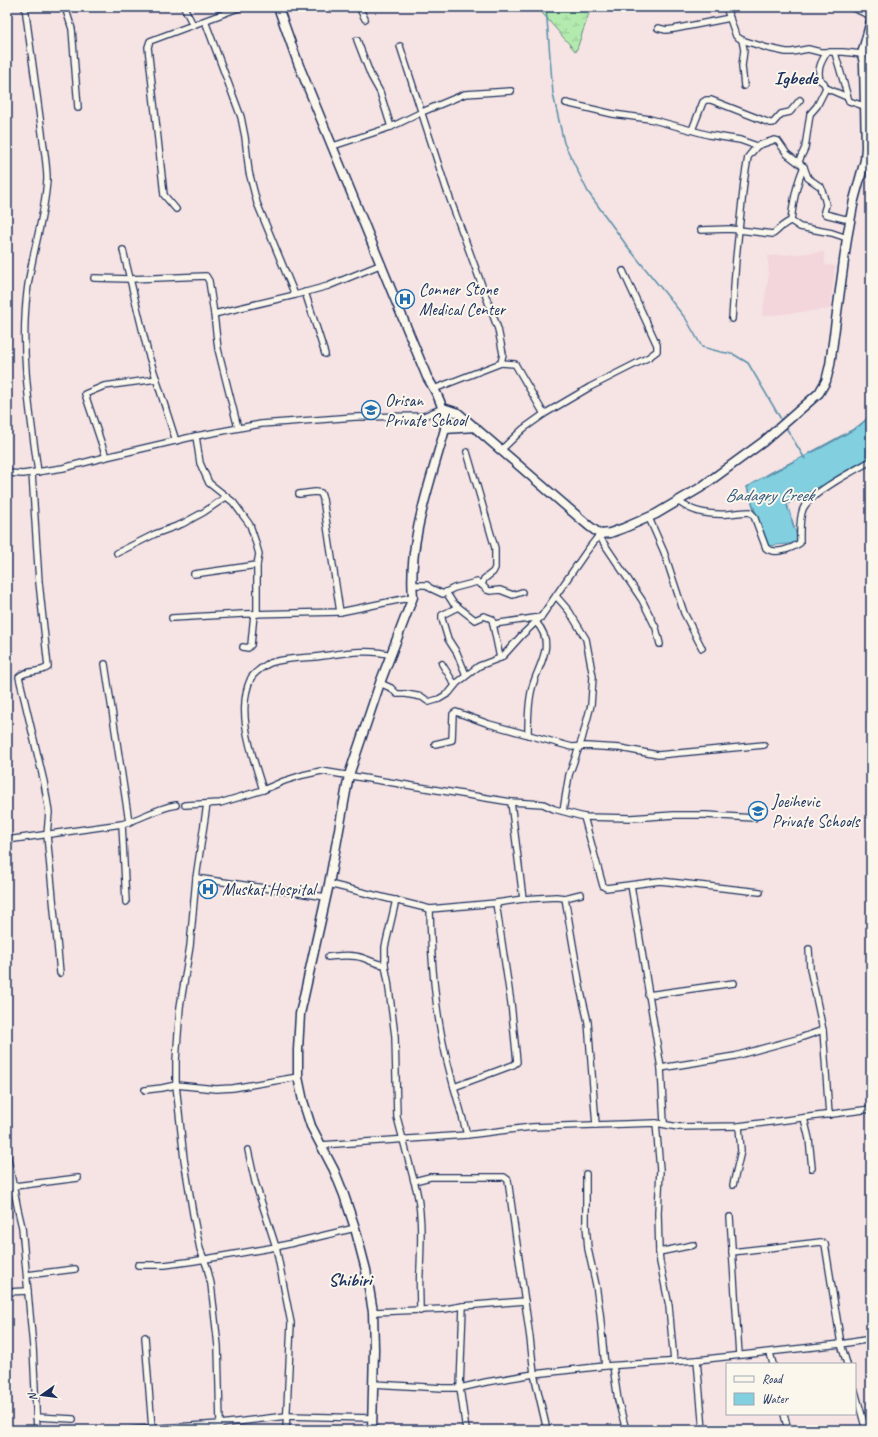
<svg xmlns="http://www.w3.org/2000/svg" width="878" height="1437" font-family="Caveat,sans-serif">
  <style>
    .built { fill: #f3d5dc }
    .wetland { fill: url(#wetland-marsh); stroke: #678d86 }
    .water { fill: #81cfdf; stroke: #588fab }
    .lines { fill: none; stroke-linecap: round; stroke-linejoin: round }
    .stream { stroke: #588fab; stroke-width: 1.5 }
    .street-casing { stroke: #1b2f5e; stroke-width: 8 }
    .secondary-casing { stroke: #1b2f5e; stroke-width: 11 }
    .street { stroke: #fbf7ec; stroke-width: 5.5 }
    .secondary { stroke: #fbf7ec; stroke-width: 8 }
    .labels { text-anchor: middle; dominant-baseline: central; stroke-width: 4; stroke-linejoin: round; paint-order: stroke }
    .poi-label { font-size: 17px; fill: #1b2f5e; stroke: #fbf7ec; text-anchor: start }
    .water-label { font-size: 18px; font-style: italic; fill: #34577e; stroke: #fbf7ec }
    .neighbourhood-label { font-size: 18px; font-weight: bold; fill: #1b2f5e; stroke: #fbf7ec }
    .quarter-label { font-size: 19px; font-weight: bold; fill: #1b2f5e; stroke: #fbf7ec }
  </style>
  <defs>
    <pattern id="wetland-marsh" width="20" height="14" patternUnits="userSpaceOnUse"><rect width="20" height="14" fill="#b3ebae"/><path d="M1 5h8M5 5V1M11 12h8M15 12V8" fill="none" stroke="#99ca98"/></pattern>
  </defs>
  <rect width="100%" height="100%" fill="#f6e3e3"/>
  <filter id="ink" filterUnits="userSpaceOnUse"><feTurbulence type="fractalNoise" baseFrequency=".025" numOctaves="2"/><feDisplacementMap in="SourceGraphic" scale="8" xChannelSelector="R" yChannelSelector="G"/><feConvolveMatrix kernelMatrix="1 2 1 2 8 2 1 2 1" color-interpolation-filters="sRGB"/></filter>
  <g filter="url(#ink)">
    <polygon class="built" points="824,252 825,265 835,266 830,309 762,316 769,275 768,256"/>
    <polygon class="wetland" points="537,7 591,7 576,52"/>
    <path class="water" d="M871,415V460L787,504L799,543L766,546L747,487C759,480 771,471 784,466C811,453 850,436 871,415Z"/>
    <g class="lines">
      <g class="stream">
        <polyline points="546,7 553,94 564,143 588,192 627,246 686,319 702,347 721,352 733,354 748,363 782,421"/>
        <polyline points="785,426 805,459"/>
        <polyline points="859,426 871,415"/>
        <polyline points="810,453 856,428"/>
        <polyline points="766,476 794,461"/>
        <polyline points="749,486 747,487 756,515"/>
        <polyline points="788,509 787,504 821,486"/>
        <polyline points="792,520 794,528"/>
      </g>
      <defs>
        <g id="street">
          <path d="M25,7L45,155C46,163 47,171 47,179C45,218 31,255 27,293C20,353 30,413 38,472"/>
          <polyline points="65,7 72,29 78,108"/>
          <polyline points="184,7 193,25"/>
          <polyline points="359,7 365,19"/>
          <polyline points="726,7 736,36 742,40 767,48 786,52 792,52 808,49 820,52 843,52 862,54"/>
          <polyline points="851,7 871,16"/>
          <polyline points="205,21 241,117 245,137 249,172 257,203 295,295"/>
          <polyline points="658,28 666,30 674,29 730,18"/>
          <polyline points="357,40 371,76 380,92 391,127"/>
          <polyline points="742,40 744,50 742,66 744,86"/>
          <polyline points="400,46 446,188 498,329 503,354 501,363 434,389"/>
          <polyline points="835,53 849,101 864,106"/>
          <polyline points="826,88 847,97"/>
          <polyline points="566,103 613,114 650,119 709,135 740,140 757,146 748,157 744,182 736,258 732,319"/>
          <polyline points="692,130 703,102 706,100 711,100 770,123 773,123 781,114 790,112 800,100"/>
          <polyline points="333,146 391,127 422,112 465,94 511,91"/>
          <polyline points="757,146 774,140 778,141 787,154 804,167 808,178 821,187 825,200 826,205 824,211 825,214 845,219 851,217"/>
          <path d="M799,161L805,148L810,114L817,106L826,88L824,83L820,80C817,69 821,62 827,52"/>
          <polyline points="176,209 164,195 148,47 150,41 241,7"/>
          <path d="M791,221C793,203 796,184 804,167"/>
          <path d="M701,230L730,229L773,234C780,229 782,224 791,221L800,227L832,233L847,238"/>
          <polyline points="123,250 148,353 176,441"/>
          <polyline points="94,278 130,279 206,276 209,281 214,314 218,349 238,428"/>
          <polyline points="305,292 325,354"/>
          <polyline points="214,314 295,295 328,286 382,264"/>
          <polyline points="501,363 515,364 544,414"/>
          <polyline points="196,436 200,463 209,483 233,502 239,510 250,525 255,540 259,554 257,565 257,614"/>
          <polyline points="500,451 523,429 544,414 590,387 649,357 657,351 657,345 623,271"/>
          <polyline points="467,452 495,548 495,568 493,572 484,579 482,585"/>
          <polyline points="106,457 85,394 104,386 157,379"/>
          <polyline points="7,473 23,474 63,468 106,457 196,436 261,424 355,417 424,416 443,408"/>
          <path d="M32,473L39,582L48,667C39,674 27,669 19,677L44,782L49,812L47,835L60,973"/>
          <polyline points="299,494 315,492 321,493 323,499 340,612"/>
          <path d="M679,502C694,513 710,515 728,514C736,513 743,512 750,512L754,516L766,548C775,555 791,549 800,543C800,532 799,519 803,509C810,493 855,470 871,461"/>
          <polyline points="649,518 664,552 684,613 702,648"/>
          <polyline points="599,536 642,600 656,628 660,644"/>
          <polyline points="117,553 155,534 182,524 204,512 226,497"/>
          <polyline points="194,574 257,565"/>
          <polyline points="412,585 427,585 430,588 443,594 446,592 453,603 475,620 484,616 492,619 500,658"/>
          <polyline points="446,592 454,588 477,582 482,585 487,590 490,591 500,590 513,595 522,592"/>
          <polyline points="556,596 569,611 586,639 593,677 591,705 582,739 569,775 563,811"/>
          <polyline points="458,607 442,615 442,619 448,639 457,653 466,675"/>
          <polyline points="172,618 243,614 340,612 413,597"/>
          <polyline points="494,624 541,617"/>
          <polyline points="243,647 248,648 251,645 254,614"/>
          <polyline points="105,664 129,822"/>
          <polyline points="442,664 455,685"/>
          <polyline points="380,683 391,688 397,694 406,694 422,697 429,702 439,699 449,693 457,683 479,666 500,658 504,655 522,635 541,617 586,552 600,534"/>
          <path d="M528,735C528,719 528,703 532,688C538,664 557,645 536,622"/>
          <polyline points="435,744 452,740 453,714 456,712 489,724 572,747 586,746 620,748 658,755 764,745"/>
          <path d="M263,790C253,757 235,712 251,678C254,673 265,665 270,663C284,658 301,658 315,657C340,654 368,648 391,655"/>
          <polyline points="511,802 523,899"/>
          <polyline points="207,804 196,878 190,946 180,1007 176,1061 176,1085 184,1159 193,1214 200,1249 207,1267 211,1284 218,1346 220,1424 219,1430"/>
          <polyline points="185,805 220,803 263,790 284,781 303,775 321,771 511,802 543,804 554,809 584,817 631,818 674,815 706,815 754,818"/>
          <polyline points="584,817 603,886 606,888 660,881 760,892"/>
          <polyline points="122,824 126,902"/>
          <path d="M7,840L122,824C141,819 157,808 176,805"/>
          <polyline points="196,878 326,897"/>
          <polyline points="329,884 430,909 496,903 523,899 556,897 565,898 581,894"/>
          <polyline points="631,885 661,1068 664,1123"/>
          <polyline points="565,898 581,992 588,1022 596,1125"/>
          <polyline points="396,900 385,947 385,965 388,981 395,1036 397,1117 414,1181"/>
          <path d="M430,909C431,956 434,1005 445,1052C451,1079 460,1107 467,1135"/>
          <polyline points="809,949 810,969 823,1030 829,1115"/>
          <path d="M328,957C339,956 352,954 363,958C372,961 375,964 385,965"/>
          <polyline points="648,995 734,983"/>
          <polyline points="661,1068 735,1056 797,1039 823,1030"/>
          <polyline points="454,1087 513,1065 517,1062 511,1003 496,903"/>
          <polyline points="145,1090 162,1088 176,1085 216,1089 233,1088 298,1077"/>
          <polyline points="804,1118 809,1139 812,1168"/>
          <polyline points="656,1123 660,1170 658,1213 659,1252 660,1262 669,1306 674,1362"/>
          <polyline points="321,1145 467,1135 532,1127 656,1123 678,1127 739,1126 871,1109"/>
          <polyline points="248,1150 255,1182 276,1247 291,1323 286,1430"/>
          <polyline points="7,1154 18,1210 22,1227 33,1347 37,1430"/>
          <polyline points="586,1174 586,1224 588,1249 596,1285 600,1313 605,1366"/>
          <polyline points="733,1185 741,1151 739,1126"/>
          <polyline points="7,1187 78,1178"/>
          <polyline points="730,1217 739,1355"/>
          <polyline points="659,1252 693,1245"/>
          <polyline points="732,1252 821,1242 825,1244 841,1344 847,1364"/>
          <polyline points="138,1265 165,1265 194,1261 276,1247 355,1228"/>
          <polyline points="27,1275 75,1269"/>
          <polyline points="7,1292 28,1291"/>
          <polyline points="463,1306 460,1388 466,1430"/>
          <path d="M420,1311C420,1297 419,1284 420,1270C421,1241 423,1209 414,1181L430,1177H504L508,1180L530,1338L534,1374L547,1430"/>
          <polyline points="373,1312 445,1309 463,1306 525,1301"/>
          <polyline points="145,1337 152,1429"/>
          <polyline points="770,1353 773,1364"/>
          <polyline points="697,1360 703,1430"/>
          <polyline points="613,1366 618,1400 626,1430"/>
          <polyline points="373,1384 443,1388 460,1388 486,1382 534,1374 605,1366 697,1360 841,1344 871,1339"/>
          <polyline points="855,1391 866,1430"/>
          <polyline points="784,1414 788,1430"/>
          <polyline points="36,1417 73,1419"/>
          <polyline points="132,1430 220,1424 286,1416 372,1418"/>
        </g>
        <g id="secondary">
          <path d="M278,7L298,63L427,377C437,393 446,410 445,429C430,484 408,540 413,597L380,683L349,775L329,884L300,1014L298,1050V1077L303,1101L311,1126L334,1170L344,1195L355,1228L366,1270L373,1312L374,1349L372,1430"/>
          <polyline points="443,408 458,413 589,526 600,534 610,533 624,528 656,514 700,488 763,442 819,393 826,381 830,365 847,238 854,200 865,160 866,147 864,64 862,54 871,21"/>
          <polyline points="445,429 475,427"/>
        </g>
      </defs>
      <use href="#street" class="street-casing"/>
      <use href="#secondary" class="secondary-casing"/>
      <use href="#street" class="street"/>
      <use href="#secondary" class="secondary"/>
    </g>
  </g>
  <defs>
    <symbol id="hospital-ring" viewBox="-11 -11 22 22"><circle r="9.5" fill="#fbf7ec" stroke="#1f6fb2" stroke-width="1.5"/><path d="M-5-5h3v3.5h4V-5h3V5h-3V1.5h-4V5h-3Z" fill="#1f6fb2"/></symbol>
    <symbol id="school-ring" viewBox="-11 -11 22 22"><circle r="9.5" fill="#fbf7ec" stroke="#1f6fb2" stroke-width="1.5"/><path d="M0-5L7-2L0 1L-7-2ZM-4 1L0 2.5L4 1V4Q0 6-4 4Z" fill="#1f6fb2"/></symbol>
  </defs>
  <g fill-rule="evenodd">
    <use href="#hospital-ring" x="394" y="288" width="22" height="22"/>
    <use href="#school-ring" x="360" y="399" width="22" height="22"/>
    <use href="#school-ring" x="747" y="800" width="22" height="22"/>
    <use href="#hospital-ring" x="197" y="878" width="22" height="22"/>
  </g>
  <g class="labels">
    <g class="poi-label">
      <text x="419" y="289">Conner Stone<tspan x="419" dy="20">Medical Center</tspan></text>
      <text x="385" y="400">Orisan<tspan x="385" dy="20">Private School</tspan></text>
      <text x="772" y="801">Joeihevic<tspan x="772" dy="20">Private Schools</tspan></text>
      <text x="222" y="889">Muskat Hospital</text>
    </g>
    <g class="water-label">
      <text x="769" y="495">Badagry Creek</text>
    </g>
    <g class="neighbourhood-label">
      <text x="350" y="1280">Shibiri</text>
    </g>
    <g class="quarter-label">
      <text x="796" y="78">Igbede</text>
    </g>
  </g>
  <rect width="878" height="1437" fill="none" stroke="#fbf7ec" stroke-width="24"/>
  <rect x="12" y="12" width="854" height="1413" fill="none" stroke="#1b2f5e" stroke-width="1.5" filter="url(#ink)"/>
  <rect x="726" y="1363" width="130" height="52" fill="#fbf7ec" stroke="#a1a7b3"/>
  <rect x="734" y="1376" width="20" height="6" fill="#fbf7ec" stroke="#a1a7b3"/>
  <text x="762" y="1383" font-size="12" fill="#1b2f5e">Road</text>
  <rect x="734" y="1393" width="20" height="12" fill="#81cfdf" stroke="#a1a7b3"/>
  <text x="762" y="1403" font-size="12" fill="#1b2f5e">Water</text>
  <g transform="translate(42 1395) rotate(256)" stroke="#fbf7ec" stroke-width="3" paint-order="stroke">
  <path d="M0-3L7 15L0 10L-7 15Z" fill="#1b2f5e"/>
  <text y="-6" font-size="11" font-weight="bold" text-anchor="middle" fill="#1b2f5e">N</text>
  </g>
</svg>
